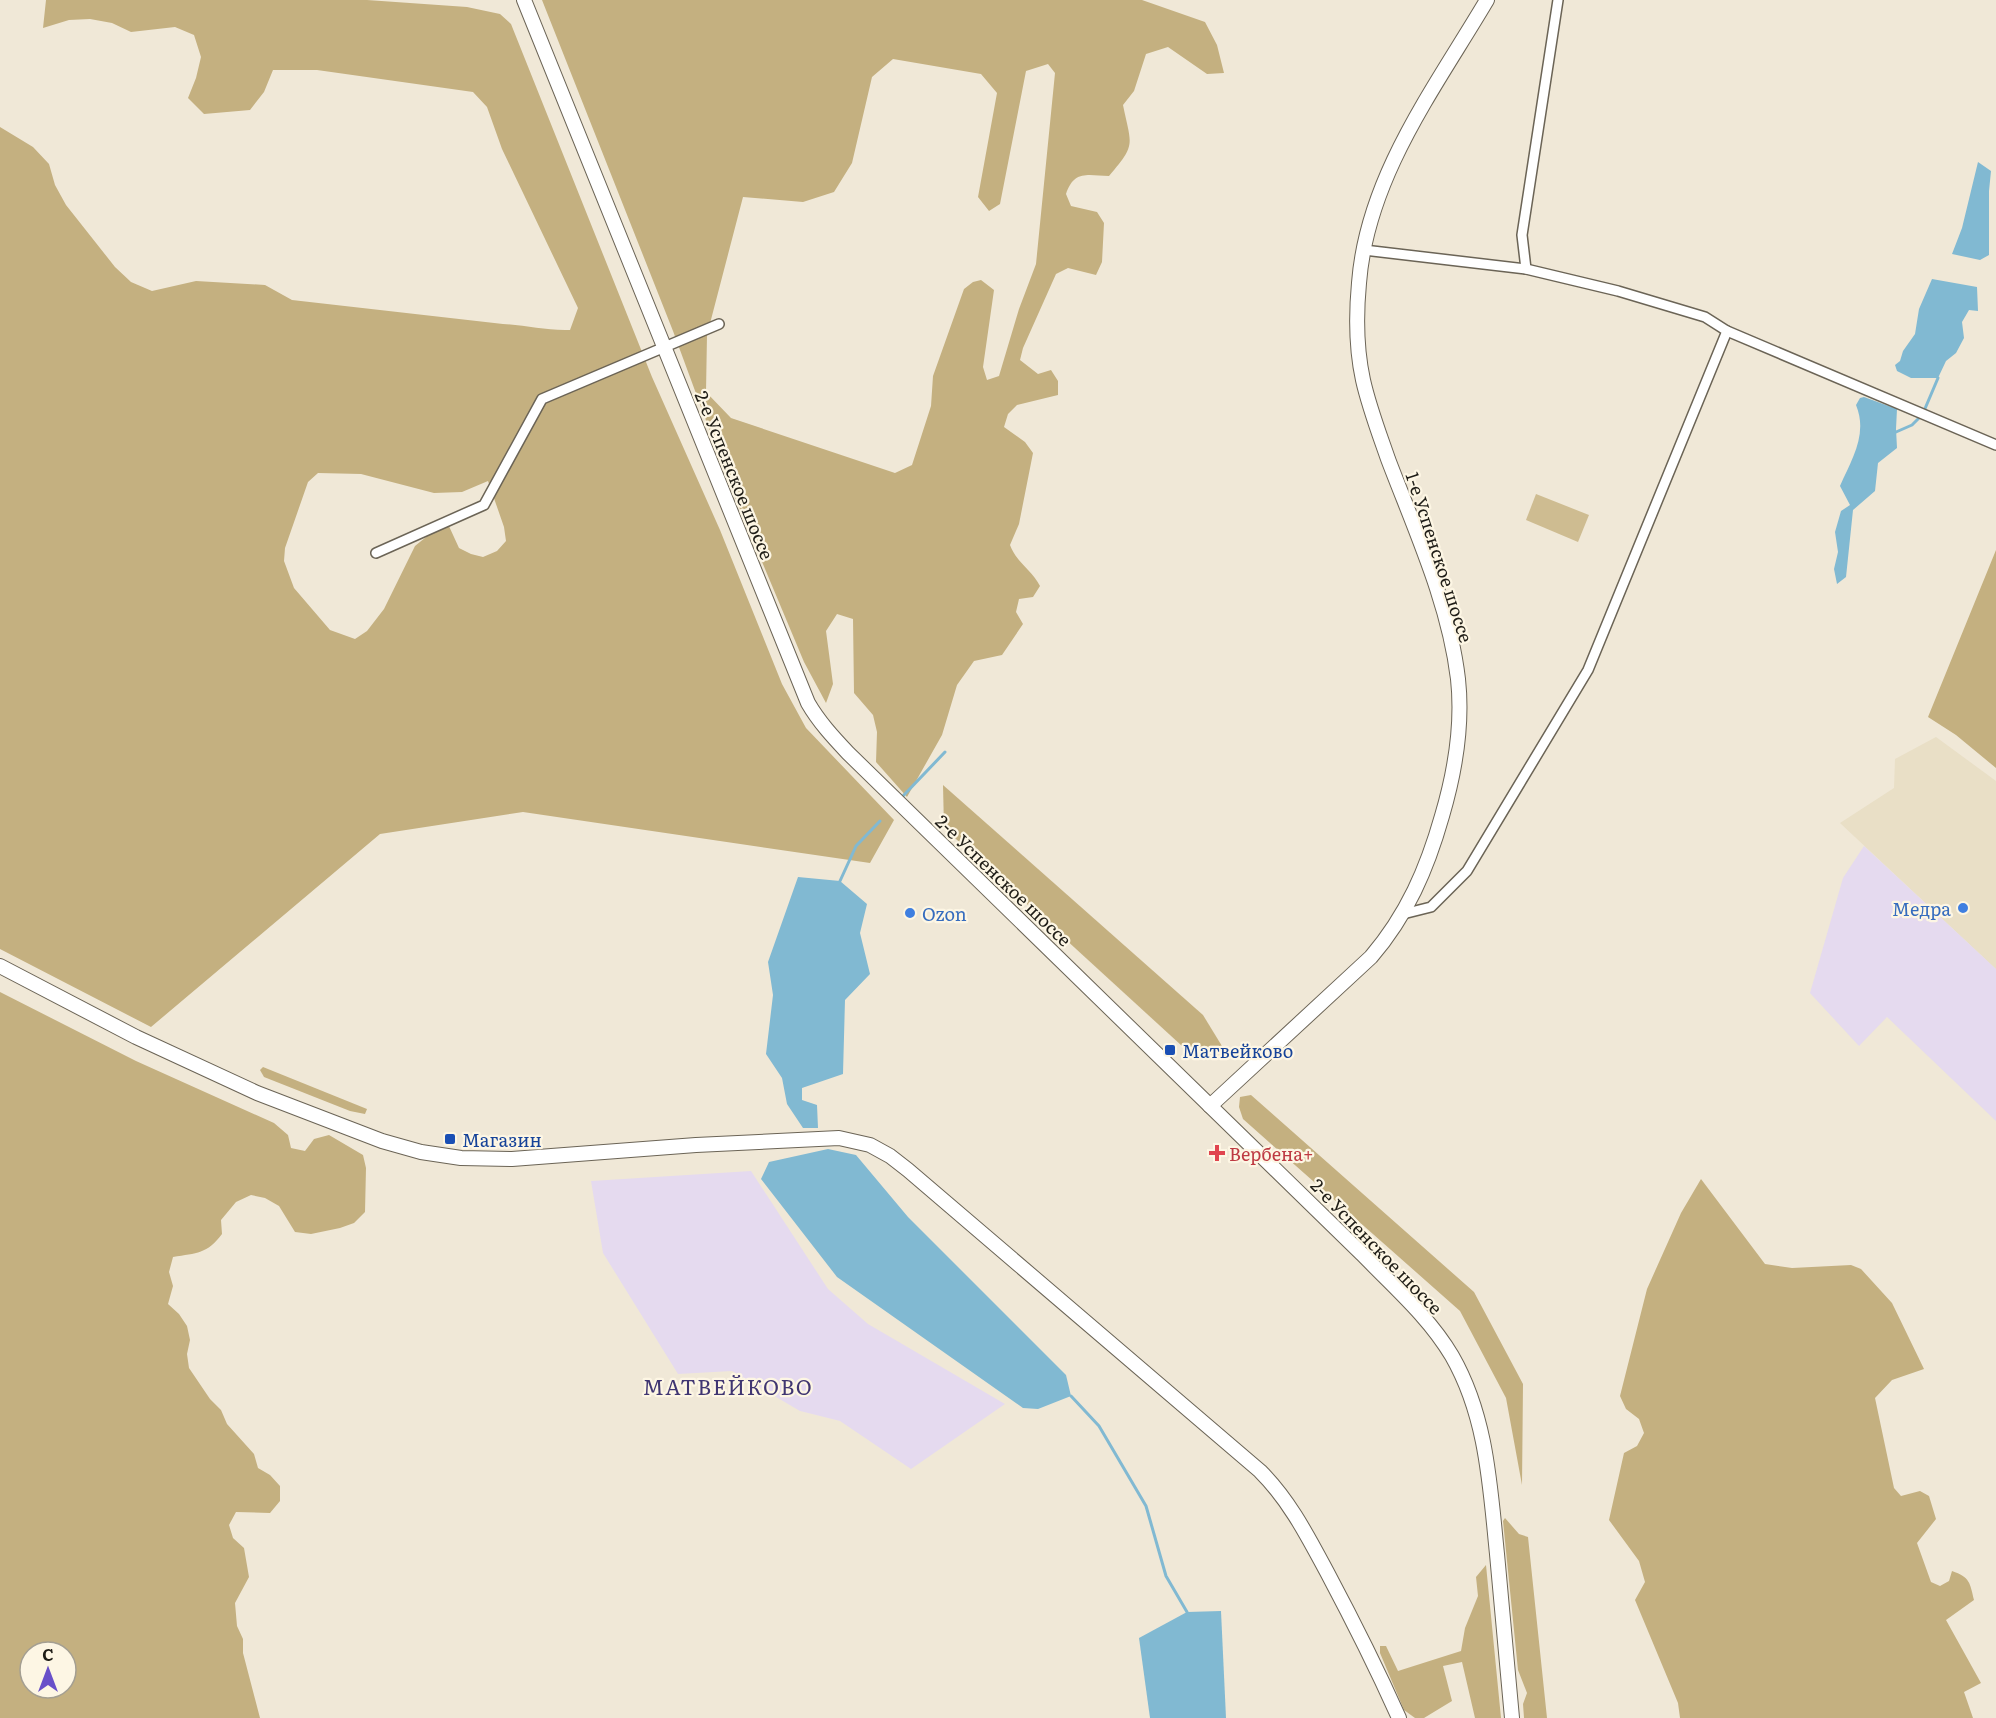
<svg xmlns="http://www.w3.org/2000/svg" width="1996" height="1718" font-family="Literata,serif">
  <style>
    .built { fill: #e9dfc6 }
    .industrial { fill: #e5daef }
    .green { fill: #cebc91 }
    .forest { fill: #c4b080; fill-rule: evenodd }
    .water { fill: #81b9d2 }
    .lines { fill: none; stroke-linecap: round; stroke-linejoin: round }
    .stream { stroke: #81b9d2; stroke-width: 3 }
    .street-casing { stroke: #6b6456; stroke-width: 12 }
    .secondary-casing { stroke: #6b6456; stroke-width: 16 }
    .street { stroke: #fff; stroke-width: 9 }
    .secondary { stroke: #fff; stroke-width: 14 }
    .shop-dot { fill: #3f7fe0; stroke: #fdf6e4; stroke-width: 2 }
    .transit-dot { fill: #1a4fb4; stroke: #fdf6e4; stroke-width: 2 }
    .health-dot { fill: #e0444e; stroke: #fdf6e4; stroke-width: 2 }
    .labels { text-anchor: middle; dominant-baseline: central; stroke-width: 4.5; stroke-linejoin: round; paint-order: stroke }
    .street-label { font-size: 18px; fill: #1f1d17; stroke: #fdf6e4 }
    .shop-label { font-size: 18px; fill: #366cbe; stroke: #fdf6e4; text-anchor: end }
    .transit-label { font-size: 18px; fill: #164399; stroke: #fdf6e4; text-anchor: start }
    .health-label { font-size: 18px; fill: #be3a42; stroke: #fdf6e4; text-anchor: start }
    .quarter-label { font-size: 21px; letter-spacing: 1.5px; fill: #403672; stroke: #fdf6e4 }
  </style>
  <rect width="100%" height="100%" fill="#f0e8d7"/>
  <polygon class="built" points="1936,737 1996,781 1996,969 1840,823 1894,788 1895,759"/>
  <g class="industrial">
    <polygon points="1864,846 1996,969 1996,1121 1887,1017 1859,1046 1810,993 1843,878"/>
    <polygon points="751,1171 828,1289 868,1324 1005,1404 911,1469 840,1421 800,1411 732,1371 678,1374 603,1253 591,1181"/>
  </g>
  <polygon class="green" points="1536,494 1589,515 1578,542 1526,520"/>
  <g class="forest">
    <path d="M46,0H367L467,7L500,14L511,24L652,377L720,530L782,684L806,728L894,820L870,863L523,812L380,834L151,1027L0,949V127L33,147L49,164L55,185L66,205L115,267L131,282L152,291L196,281L265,285L292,300L503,324C526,325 547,331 570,330L578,308L502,149L487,107L473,92L317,70H273L264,92L250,110L204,114L188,98L196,78L201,57L194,35L175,27L131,32L112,23L90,19L69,20L43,28ZM318,473L361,474L434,493L462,492L488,481L504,527L506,541L497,551L483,557L471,554L459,548L448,524L436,529L415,546L384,609L367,631L355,639L330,630L294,588L284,561L285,548L308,482Z"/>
    <path d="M542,0H1142L1205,22L1217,45L1224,73L1207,74L1168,47L1146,54L1134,91L1123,105C1131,145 1137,144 1109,176C1087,175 1074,170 1066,194L1071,206L1097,212L1104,223L1102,262L1096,275L1068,268L1056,274L1023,348L1020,360L1038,374L1051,370L1058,381V395L1017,405L1008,414L1004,427L1025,442L1033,453L1019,524L1010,545C1016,562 1032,570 1040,586L1033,597L1019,599L1016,612L1023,624L1002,655L974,661L957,685L942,735L907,797L876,762L877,732L873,715L854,693L853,619L837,614L826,631L833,684L826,703L804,662L729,483L673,331ZM893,59L981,74L997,93L978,197L989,211L1000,204L1026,71L1048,64L1055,73L1036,264L1019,309L999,376L987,380L983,367L994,290L981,280L973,282L964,289L933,376L931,406L912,465L895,473L731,418L706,392L707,335L743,197L803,202L834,192L852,163L872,77Z"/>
    <polygon points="1996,550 1996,768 1956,735 1928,717"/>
    <polygon points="943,785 1203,1015 1225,1051 1182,1046 944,828"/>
    <path d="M0,992L136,1061L274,1123L288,1135L291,1148L305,1151L314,1139L329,1135L363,1155L366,1168L365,1212L354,1223L340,1228L311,1234L295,1232L279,1206L265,1198L251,1195L236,1202L221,1220L222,1234C207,1254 197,1253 173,1257L169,1272L173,1286L168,1304L179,1314L187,1326L190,1340L187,1354L189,1368L210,1399L221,1410L227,1424L254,1454L258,1468L270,1475L280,1486V1501L270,1513L236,1512L229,1525L233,1538L244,1548L249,1577L235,1603L237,1626L243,1639V1653L260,1718H0ZM30,1652H66V1688H30Z"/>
    <polygon points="263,1067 367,1109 365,1114 350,1111 264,1077 260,1070"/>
    <polygon points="1251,1095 1474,1292 1523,1384 1522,1485 1506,1398 1460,1311 1243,1119 1239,1107 1240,1097"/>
    <path d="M1701,1179L1765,1264L1792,1268L1851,1265L1861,1269L1892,1303L1924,1369L1892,1380L1875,1398L1894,1488L1901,1496L1920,1491L1929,1496L1936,1519L1917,1543L1931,1582L1940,1586L1949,1581L1952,1571C1970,1577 1970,1583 1974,1600L1946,1620L1981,1683L1964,1692L1973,1718H1680L1678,1703L1635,1600L1645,1582L1639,1561L1609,1520L1624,1453L1637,1446L1644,1433L1639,1419L1626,1409L1620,1396L1647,1289L1681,1213Z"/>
    <polygon points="1505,1518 1519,1534 1528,1537 1547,1718 1524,1718 1523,1704 1527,1693 1518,1670 1503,1521"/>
    <polygon points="1486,1565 1501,1718 1475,1718 1462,1662 1443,1666 1452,1701 1424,1718 1415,1718 1404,1710 1380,1653 1380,1646 1386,1646 1398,1671 1461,1651 1465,1628 1478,1596 1476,1577"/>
  </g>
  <g class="water">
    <polygon points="1978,162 1991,171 1989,191 1989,255 1980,260 1952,254 1962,228"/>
    <polygon points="1932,279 1977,287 1978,311 1969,310 1962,322 1964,338 1956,353 1946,361 1938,378 1911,378 1897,371 1895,365 1900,361 1903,351 1915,334 1919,309"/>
    <path d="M1864,397L1897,409L1896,429L1897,448L1878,463L1875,491L1853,510L1846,577L1837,584L1834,569L1838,552L1835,532L1841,511L1850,505L1840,486C1852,459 1868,434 1856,405L1860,398Z"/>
    <polygon points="798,877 840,881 867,904 860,933 870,974 845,1000 843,1074 802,1088 802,1100 817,1105 818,1128 803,1128 787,1104 782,1078 766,1054 773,995 768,962"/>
    <polygon points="828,1149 856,1155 908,1217 1066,1375 1071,1396 1038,1409 1023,1408 837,1277 761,1179 769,1162"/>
    <polygon points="1221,1611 1226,1718 1150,1718 1139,1638 1187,1612"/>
  </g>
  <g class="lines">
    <g class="stream">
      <polyline points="1924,411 1938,378"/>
      <polyline points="1896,432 1912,425 1919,418"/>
      <polyline points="903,796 945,752"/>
      <polyline points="840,881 856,846 880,821"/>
      <polyline points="1071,1396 1099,1426 1146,1506 1166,1576 1187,1612"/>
    </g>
    <defs>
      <g id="street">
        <polyline points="1364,250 1526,269 1618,291 1705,317 1727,331 1588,670 1467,871 1431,907 1403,914"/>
        <polyline points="1526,269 1522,235 1558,0"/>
        <polyline points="1727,331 1996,445"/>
        <polyline points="376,553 484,505 542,399 719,324"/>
      </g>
      <g id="secondary">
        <path d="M524,0L808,703C819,722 833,737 848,753L1362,1254C1393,1286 1429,1317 1452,1356C1487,1417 1490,1486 1497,1554C1502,1609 1507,1664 1512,1718"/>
        <path d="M0,966L136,1037L257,1093L382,1141L421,1152L461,1158L512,1159L696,1145L839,1138L870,1145L890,1156L908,1170L1260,1471C1290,1501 1308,1537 1328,1574C1353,1621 1377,1669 1399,1718"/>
        <path d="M1210,1106L1371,957C1407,915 1427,869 1442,816C1455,772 1463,725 1458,679C1449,603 1415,530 1388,459C1379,433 1369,407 1363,380C1356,348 1356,315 1359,283C1367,177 1435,88 1487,0"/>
      </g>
    </defs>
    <use href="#street" class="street-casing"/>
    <use href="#secondary" class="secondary-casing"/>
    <use href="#street" class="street"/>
    <use href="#secondary" class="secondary"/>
  </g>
  <g class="shop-dot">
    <circle cx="1963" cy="908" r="6"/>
    <circle cx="910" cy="913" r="6"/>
  </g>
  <g class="transit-dot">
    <rect x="1164" y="1044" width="12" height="12" rx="3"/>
    <rect x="444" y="1133" width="12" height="12" rx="3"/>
  </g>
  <path class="health-dot" d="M1214 1144h6v6h6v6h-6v6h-6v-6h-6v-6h6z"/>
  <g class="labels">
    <g class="street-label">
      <text transform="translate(735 475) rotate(68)">2-е Успенское шоссе</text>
      <text transform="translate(1440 557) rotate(72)">1-е Успенское шоссе</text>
      <text transform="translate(1004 880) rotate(44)">2-е Успенское шоссе</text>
      <text transform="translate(1377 1246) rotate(46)">2-е Успенское шоссе</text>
    </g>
    <g class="shop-label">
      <text x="1951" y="908">Медра</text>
      <text x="922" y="913" text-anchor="start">Ozon</text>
    </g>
    <g class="transit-label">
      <text x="1182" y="1050">Матвейково</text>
      <text x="462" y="1139">Магазин</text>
    </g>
    <g class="health-label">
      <text x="1229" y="1153">Вербена+</text>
    </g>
    <g class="quarter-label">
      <text x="728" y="1385">МАТВЕЙКОВО</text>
    </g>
  </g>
  <g transform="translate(48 1670)"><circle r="28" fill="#fdf6e4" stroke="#a49f92" stroke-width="1.5"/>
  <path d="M0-4.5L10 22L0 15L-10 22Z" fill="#6950c9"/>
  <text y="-9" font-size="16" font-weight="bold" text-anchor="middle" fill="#1f1d17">С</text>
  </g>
</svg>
